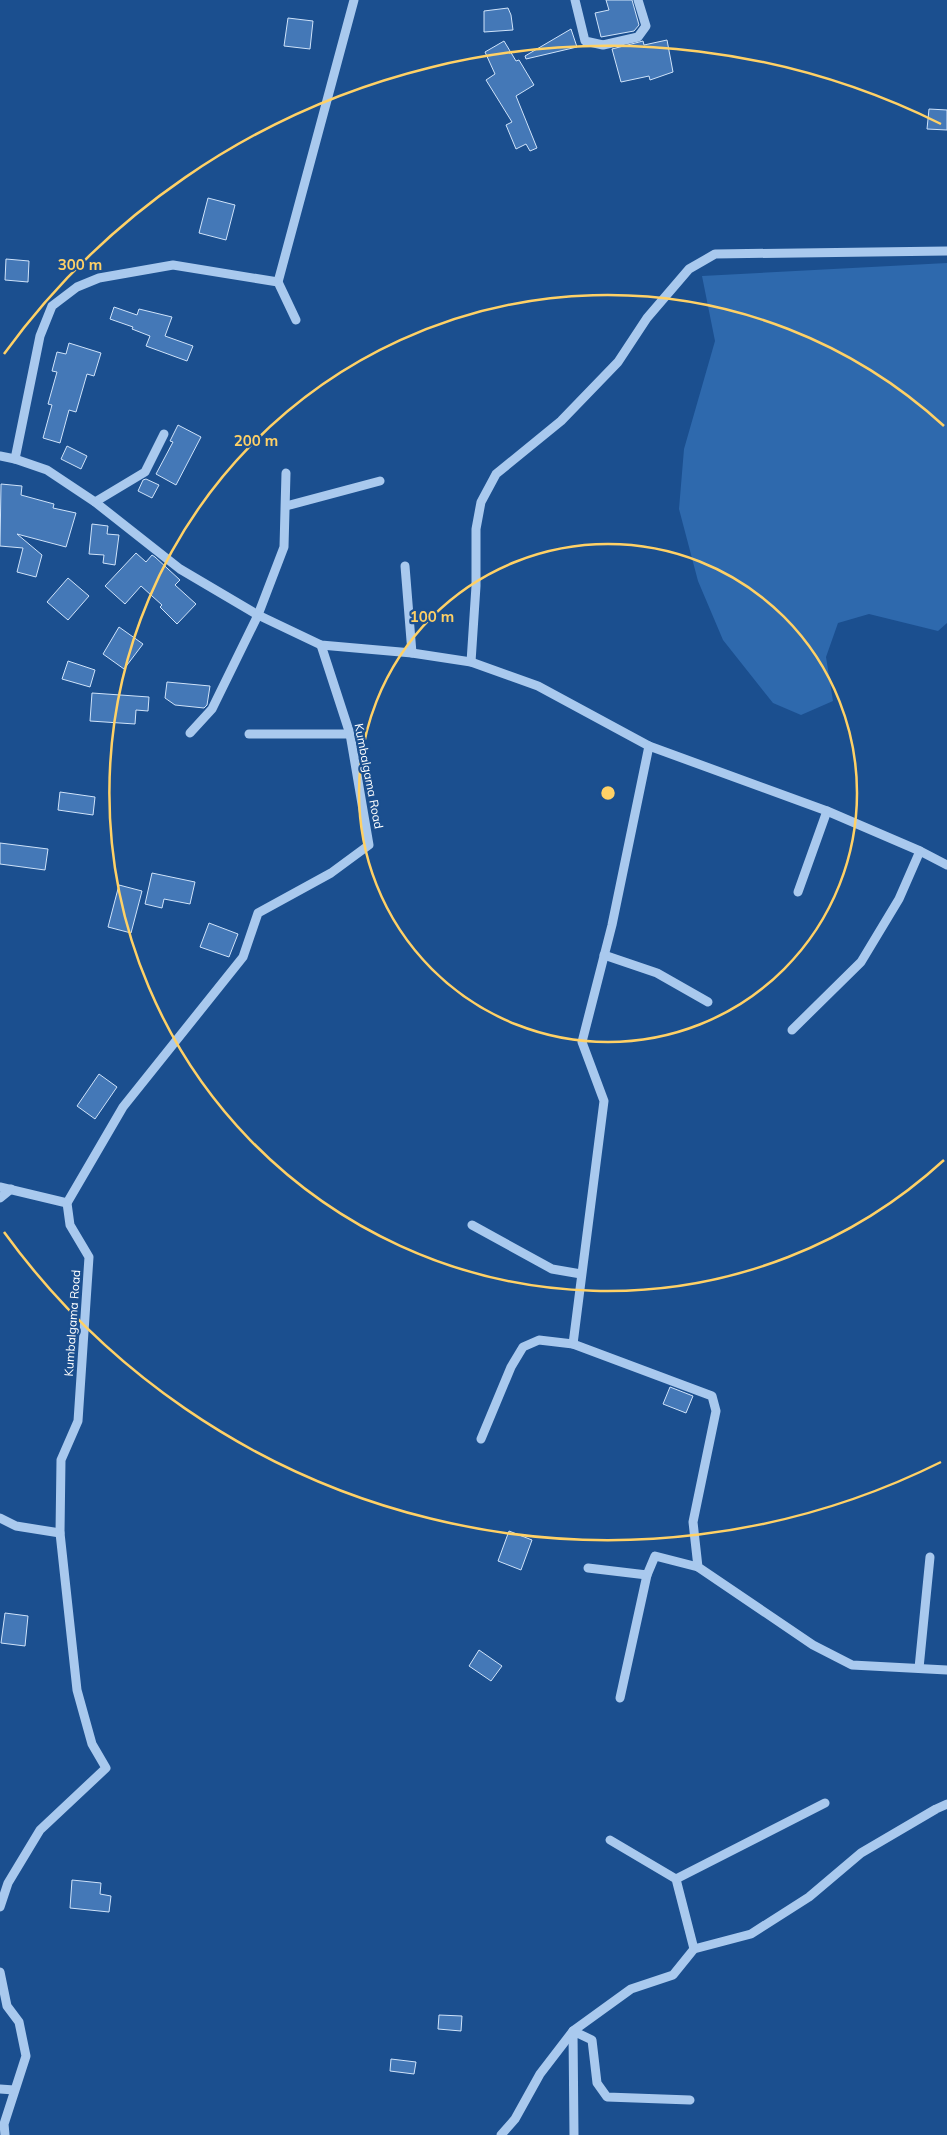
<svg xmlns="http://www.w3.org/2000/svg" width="947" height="2135" font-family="Mulish,sans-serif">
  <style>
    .green { fill: #2e69ad }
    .building { fill: #4478b7; stroke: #cfe3fa }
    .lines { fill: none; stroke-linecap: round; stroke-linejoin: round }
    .minor { stroke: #a9c9ee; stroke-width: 9 }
    .ring { fill: none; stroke: #ffd166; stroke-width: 2.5 }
    .labels { text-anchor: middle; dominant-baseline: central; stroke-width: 4.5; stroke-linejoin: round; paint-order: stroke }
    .street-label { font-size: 12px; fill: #fff; stroke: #1b4f8f }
    .centre { fill: #ffd166; stroke: #1b4f8f; stroke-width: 2.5 }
    .ring-label { font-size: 15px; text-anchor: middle; font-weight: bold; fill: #ffd166; stroke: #1b4f8f; stroke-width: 4.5; stroke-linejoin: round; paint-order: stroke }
  </style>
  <rect width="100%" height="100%" fill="#1b4f8f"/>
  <polygon class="green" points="947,263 947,623 938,631 869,614 838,623 826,657 833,701 801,715 773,703 723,640 698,581 679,509 684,449 715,341 702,276"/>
  <g class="building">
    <polygon points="606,0 632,0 639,25 634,31 601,37 595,13 609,10"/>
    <polygon points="508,8 511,15 513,30 484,32 484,11"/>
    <polygon points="288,18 313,21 310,49 284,46"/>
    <polygon points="571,29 577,47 526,59 525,56"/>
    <polygon points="667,40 673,72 650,80 649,76 621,82 612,49 643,41 644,45"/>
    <polygon points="504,41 516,61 519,60 534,85 516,96 537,148 530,151 526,144 516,149 506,125 512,122 486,80 495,74 485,52"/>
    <polygon points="929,109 947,110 947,130 927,129"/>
    <polygon points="208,198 235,205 226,240 199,233"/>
    <polygon points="6,259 29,261 28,282 5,280"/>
    <polygon points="114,307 137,315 139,309 172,317 165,336 193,346 187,361 146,346 150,336 132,329 133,327 110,319"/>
    <polygon points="69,343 101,353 94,376 87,374 76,412 69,410 60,443 43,438 52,405 48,404 57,372 52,371 57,352 66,354"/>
    <polygon points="178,425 201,437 176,485 156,474 173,442 170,441"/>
    <polygon points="67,446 87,456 81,469 61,459"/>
    <polygon points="146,479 159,485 152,498 138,491 143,480"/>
    <polygon points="1,484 22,486 21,495 54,504 53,508 76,513 66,547 17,534 42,555 36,577 17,572 23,548 0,546"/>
    <polygon points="92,524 108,526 107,534 119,535 115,565 103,563 104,555 89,554"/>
    <polygon points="136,553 146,562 152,555 155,557 180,580 175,585 196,604 177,624 160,607 162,605 141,586 125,604 105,586"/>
    <polygon points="68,578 89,596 68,620 47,602"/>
    <polygon points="119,627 143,644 124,669 103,654"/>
    <polygon points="68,661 95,670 90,687 62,679"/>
    <polygon points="167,682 210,686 207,705 204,708 175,705 165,698"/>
    <polygon points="92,693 149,697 148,711 136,710 135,724 90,721"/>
    <polygon points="60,792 95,797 93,815 58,810"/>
    <polygon points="0,843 48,849 45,870 0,864"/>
    <polygon points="152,873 195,882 190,904 164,899 162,908 145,904"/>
    <polygon points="119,885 142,891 131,933 108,927"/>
    <polygon points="209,923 238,934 229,957 200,947"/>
    <polygon points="99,1074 117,1087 95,1119 77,1106"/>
    <polygon points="670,1387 693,1396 686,1413 663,1404"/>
    <polygon points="509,1531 532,1540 521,1570 498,1561"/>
    <polygon points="5,1613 28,1616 25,1646 1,1643"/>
    <polygon points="479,1650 502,1666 491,1681 469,1666"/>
    <polygon points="72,1880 101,1883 100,1894 111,1896 109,1912 70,1908"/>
    <polygon points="439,2015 462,2016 461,2031 438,2029"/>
    <polygon points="391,2059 416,2062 414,2074 390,2071"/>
  </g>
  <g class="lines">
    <g class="minor">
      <polyline points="575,0 585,41 603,45 638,37 646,26 638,0"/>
      <polyline points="278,282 354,0"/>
      <polyline points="0,456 15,459 47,470 95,502 180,569 258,615 321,645 412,653 471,662 538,686 649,746 827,811 920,851 947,865"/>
      <polyline points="15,459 40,336 52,306 77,287 99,278 173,265 278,282 296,320"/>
      <polyline points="95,502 145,472 164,434"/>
      <polyline points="286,506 380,481"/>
      <polyline points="405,566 412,653"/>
      <polyline points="471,662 476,586 476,529 481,502 496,474 561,421 618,362 647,318 689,269 715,254 947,251"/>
      <polyline points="190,733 212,709 258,615 284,547 286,473"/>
      <polyline points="249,734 350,734"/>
      <polyline points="649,746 612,925 582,1042 604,1101 573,1344 712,1396 716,1411 693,1522 698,1567 813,1645 852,1665 947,1670"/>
      <polyline points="798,892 827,811"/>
      <polyline points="604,955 657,973 708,1002"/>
      <polyline points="792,1030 861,962 899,899 920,851"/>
      <polyline points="0,1187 67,1203"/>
      <polyline points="0,1198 11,1189"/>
      <polyline points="472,1225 552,1269 581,1274"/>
      <polyline points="481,1439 511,1367 523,1347 539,1340 573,1344"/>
      <polyline points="0,1518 16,1526 60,1533"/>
      <polyline points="588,1568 647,1575 655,1556 698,1567"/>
      <polyline points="919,1668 930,1557"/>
      <polyline points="620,1698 647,1575"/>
      <polyline points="610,1840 676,1879 694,1949"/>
      <polyline points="676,1879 825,1803"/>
      <polyline points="0,1907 8,1883 40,1830 106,1768 92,1744 77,1690 60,1533 61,1460 78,1421 89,1257 70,1225 67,1203 123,1107 243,957 258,913 331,873 369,845 350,734 321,645"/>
      <polyline points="0,1972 7,2006 19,2022 26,2056 4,2124 5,2135"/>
      <polyline points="0,2089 14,2090"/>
      <polyline points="501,2135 515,2119 540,2074 573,2031 631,1989 673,1975 694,1949 751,1934 809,1897 861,1853 936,1809 947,1804"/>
      <polyline points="574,2135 573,2031 592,2040 597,2083 607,2097 690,2100"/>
    </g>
  </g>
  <g class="ring">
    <circle cx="608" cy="793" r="249"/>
    <path d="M944 1160A498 498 0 1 1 944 426"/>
    <path d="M941 1462A747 747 0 0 1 4 1232M4 354A747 747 0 0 1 941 124"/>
  </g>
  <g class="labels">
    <g class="street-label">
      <text transform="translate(369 776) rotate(79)">Kumbalgama Road</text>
      <text transform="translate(72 1323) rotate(-86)">Kumbalgama Road</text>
    </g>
  </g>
  <circle cx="608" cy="793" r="8" class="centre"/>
  <g class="ring-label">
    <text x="80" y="270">300 m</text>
    <text x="256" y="446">200 m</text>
    <text x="432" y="622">100 m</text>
  </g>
</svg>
